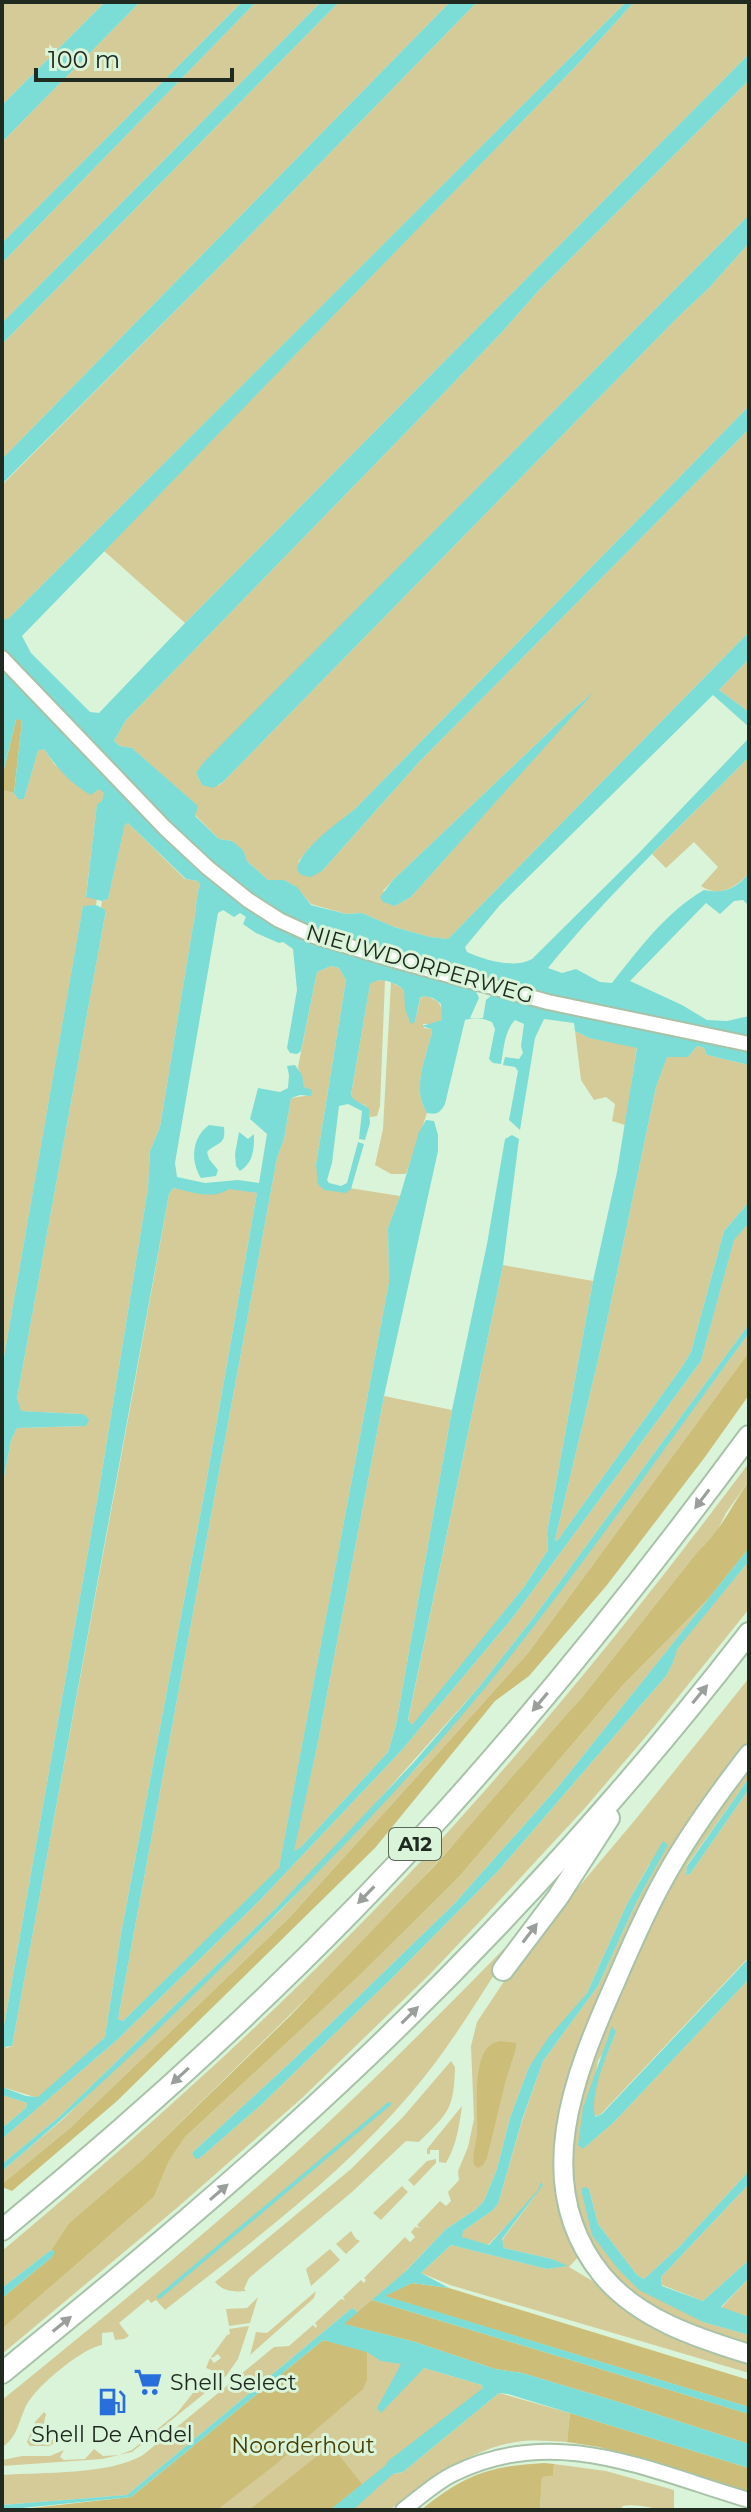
<svg xmlns="http://www.w3.org/2000/svg" width="751" height="2512" font-family="Montserrat,sans-serif">
  <style>
    .green { fill: #d5cb98; fill-rule: evenodd }
    .forest { fill: #ccbe78 }
    .water { fill: #7cdcd6; fill-rule: evenodd }
    .pier { fill: #daf4d9 }
    .lines { fill: none; stroke-linecap: round; stroke-linejoin: round }
    .stream { stroke: #7cdcd6; stroke-width: 4 }
    .minor-casing { stroke: #a8c2a8; stroke-width: 18 }
    .major-casing { stroke: #a8c2a8; stroke-width: 22 }
    .highway-casing { stroke: #a8c2a8; stroke-width: 24 }
    .minor { stroke: #fff; stroke-width: 14 }
    .major { stroke: #fff; stroke-width: 18 }
    .highway { stroke: #fff; stroke-width: 20 }
    .oneway { fill: #9b9f9b }
    .labels { text-anchor: middle; dominant-baseline: central; stroke-width: 6; stroke-linejoin: round; paint-order: stroke }
    .shield { fill: #daf4d9; stroke: #586758; stroke-width: 2 }
    .shield-label { font-size: 20px; font-weight: bold; fill: #202a20 }
    .street-label { font-size: 22px; fill: #202a20; stroke: #daf4d9 }
    .poi-label { font-size: 22px; fill: #202a20; stroke: #daf4d9; text-anchor: start }
    .park-label { font-size: 22px; fill: #473d02; stroke: #daf4d9 }
  </style>
  <rect width="100%" height="100%" fill="#daf4d9"/>
  <g class="green">
    <polygon points="2,2 105,2 2,105"/>
    <polygon points="140,2 242,2 2,243 2,142"/>
    <polygon points="256,2 321,2 2,323 2,263"/>
    <polygon points="339,2 450,2 2,459 2,344"/>
    <polygon points="477,2 626,2 6,621 2,617 2,485 214,272"/>
    <polygon points="634,2 749,2 749,54 185,623 104,551 577,65"/>
    <path d="M749,80V215L302,664L196,773L202,785H219L223,782L678,317L709,288L749,243V406L355,809L310,847L298,862L322,871L420,761L749,429V632L448,939L430,937L394,927L362,913L346,914L311,904L296,887L284,880H268L247,861L232,841L219,839L195,815L197,806L132,748L120,746L114,741L126,720L416,422L503,331L540,289ZM588,697L411,897L395,906L383,891L393,880L568,714Z"/>
    <polygon points="749,659 749,712 719,690"/>
    <path d="M44,749L55,765L94,793L99,788L105,793L102,801L97,805L86,896L97,899L96,905L83,907L2,1368V843C6,826 2,807 2,790L14,793L18,799H24L38,751Z"/>
    <path d="M749,757V873C736,888 718,898 701,886L718,867L694,842L666,868L652,854Z"/>
    <path d="M125,823H128L185,879L198,881L200,885C195,898 197,912 193,926L160,1127L150,1151L148,1188L99,1490L2,2037V1487L11,1440L17,1428L86,1426L80,1414L20,1411L17,1398L106,910L101,908L102,901L108,899Z"/>
    <polygon points="331,966 339,968 346,980 316,1165 324,1184 400,1196 388,1228 389,1282 279,1869 123,2021 118,2019 277,1158 284,1139 291,1098 311,1095 304,1087 298,1067 317,972"/>
    <path d="M385,980L380,1106L377,1116L370,1117C368,1099 357,1107 351,1096L370,983L373,981Z"/>
    <path d="M391,982L405,990V1009L415,1022L420,999L424,996C439,999 444,1006 442,1020L435,1024H423L424,1028L431,1029L432,1032C426,1058 411,1089 427,1113L406,1174H391L375,1165L383,1129Z"/>
    <polygon points="575,1031 589,1038 637,1047 625,1125 612,1121 615,1104 606,1097 594,1100 581,1080"/>
    <polygon points="697,1046 704,1048 707,1055 749,1065 749,1202 724,1231 691,1352 682,1367 557,1541 555,1540 604,1335 656,1087 667,1056 688,1057"/>
    <path d="M173,1188L204,1194L229,1188L257,1193L204,1495L121,1934L105,2037L38,2098L2,2087V2044L7,2048L12,2046C64,1762 118,1478 169,1194Z"/>
    <polygon points="749,1223 749,1324 534,1617 479,1687 349,1833 276,1908 59,2117 2,2164 2,2139 117,2040 261,1899 401,1751 514,1616 701,1361 734,1239"/>
    <polygon points="503,1265 593,1281 547,1533 548,1550 524,1587 413,1726 408,1721"/>
    <polygon points="749,1333 749,1352 528,1653 449,1741 289,1918 70,2128 2,2184 2,2171 62,2120 280,1911 420,1764 529,1632"/>
    <polygon points="384,1396 452,1410 396,1725 388,1752 301,1847 293,1852 317,1747"/>
    <path d="M749,1463V1481L726,1513L715,1535L698,1551L583,1696L504,1789L363,1943L141,2161L69,2223L51,2250L2,2288V2251C158,2120 309,1984 447,1833C554,1715 653,1591 749,1463Z"/>
    <polygon points="749,1561 749,1609 654,1727 585,1808 486,1915 430,1974 302,2098 178,2207 2,2354 2,2329 154,2197 169,2161 185,2137 360,1975 458,1878 623,1685 710,1597 558,1787 454,1904 293,2060 192,2153 200,2158 261,2105 392,1978 498,1871 666,1676 673,1663 676,1649"/>
    <path d="M749,1678V1743L697,1813L593,2014L558,2196L566,2228L579,2256L569,2267L601,2286L665,2334L749,2361V2373L450,2285L421,2273L451,2245L547,2269L566,2266L552,2259L504,2248L502,2240L537,2193L488,2245L461,2237L463,2231L493,2210L498,2204L522,2121L543,2061L598,1986L636,1903L667,1845L649,1865L627,1904L587,1993L529,2067L510,2118L497,2169L484,2201L475,2210L446,2229L400,2277L358,2312L352,2308L127,2495L2,2505V2475C43,2472 109,2475 143,2455L274,2347L289,2346L313,2325L316,2328L317,2326L315,2323L341,2299L345,2300L343,2297L361,2280L364,2283L366,2280L364,2278L405,2237L410,2242L415,2237L411,2232L415,2227L420,2228L417,2225L440,2201L446,2206L451,2201L448,2192L459,2180L458,2171L468,2147L474,2119L471,2046L477,2022L523,1953L635,1820Z"/>
    <path d="M749,1766V1778L687,1865L686,1875L690,1874L749,1789V1957L601,2114L594,2117C590,2089 606,2058 616,2032L598,2061L583,2149L614,2122L749,1979V2171L679,2247L644,2279L637,2275L598,2224L589,2189L581,2190L618,2269L703,2322L749,2335V2348C714,2335 655,2318 629,2292C601,2265 579,2233 573,2194C559,2113 607,2013 642,1941C652,1920 662,1897 674,1876C697,1838 723,1802 749,1766Z"/>
    <path d="M525,1927C487,1983 455,2042 411,2093C340,2177 250,2243 165,2310L156,2300L151,2303L148,2299L119,2323L129,2336L124,2339L115,2340L113,2332L102,2333V2345C82,2348 37,2386 27,2404C19,2419 18,2438 2,2447V2400C104,2317 206,2234 304,2145C380,2075 453,2001 525,1927Z"/>
    <path d="M451,2061L455,2067C454,2110 448,2113 419,2142L406,2141L352,2192L249,2278L244,2289L246,2291C234,2292 224,2292 215,2282L351,2169L403,2117Z"/>
    <polygon points="2,2095 27,2103 26,2108 2,2128"/>
    <path d="M462,2106C459,2126 457,2144 446,2163L439,2162V2150H430V2154H427V2149Z"/>
    <polygon points="436,2159 436,2163 414,2186 408,2180 427,2161"/>
    <polygon points="749,2184 749,2260 703,2301 662,2285 661,2277"/>
    <polygon points="402,2186 408,2192 381,2220 373,2213"/>
    <polygon points="351,2231 356,2239 360,2241 346,2254 336,2244"/>
    <polygon points="330,2249 340,2260 311,2286 306,2269"/>
    <polygon points="749,2278 749,2317 721,2308"/>
    <polygon points="316,2291 314,2298 250,2355 256,2332 267,2333"/>
    <polygon points="258,2297 250,2323 229,2326 226,2309 247,2308"/>
    <polygon points="249,2326 238,2359 226,2376 132,2452 102,2459 2,2466 2,2460 22,2456 50,2456 64,2450 60,2457 64,2460 85,2459 94,2449 103,2456 119,2455 132,2450 177,2413 197,2388 207,2390 214,2371 206,2368 210,2358 214,2363 221,2358 218,2354 212,2358 211,2357 227,2335 230,2334 229,2329"/>
    <path d="M335,2333L402,2364L378,2408L424,2368L482,2385L483,2388L395,2474L403,2472L499,2393L570,2413L567,2442C550,2441 533,2439 516,2442C471,2449 425,2482 390,2510H67L132,2508Z"/>
    <polygon points="44,2412 46,2414 40,2440 44,2445 55,2438 53,2444 49,2446 30,2446 27,2442 35,2422"/>
    <path d="M554,2464L606,2471L674,2490V2510C657,2510 636,2503 623,2506L620,2510H540L542,2477L553,2476Z"/>
  </g>
  <g class="forest">
    <polygon points="18,718 22,721 14,793 2,790 2,777 16,720"/>
    <polygon points="749,1352 749,1395 705,1457 607,1585 529,1676 495,1701 375,1848 117,2101 12,2191 2,2187 2,2184 70,2128 289,1918 449,1741 528,1653"/>
    <path d="M749,1481V1548L710,1597L623,1685L458,1878L360,1975L185,2137L169,2161L154,2197L2,2329V2298L52,2257L53,2251L51,2250L69,2223L141,2161L291,2015L437,1863L583,1696L698,1551C720,1532 732,1505 749,1481Z"/>
    <path d="M500,2041L516,2043V2048L505,2083L487,2158L483,2165L478,2168L474,2165C472,2154 476,2144 477,2134C478,2111 473,2071 485,2051C489,2045 494,2042 500,2041Z"/>
    <polygon points="412,2283 449,2288 749,2380 749,2407 384,2296"/>
    <polygon points="372,2300 749,2414 749,2444 612,2400 522,2373 495,2369 415,2342 343,2324"/>
    <polygon points="323,2340 367,2352 367,2380 363,2389 276,2464 217,2510 13,2510 131,2497"/>
    <polygon points="570,2413 749,2468 749,2492 599,2447 567,2442"/>
    <polygon points="331,2445 362,2484 330,2510 249,2510"/>
    <path d="M544,2463L554,2464L553,2476L542,2477L540,2510H421C464,2475 489,2466 544,2463Z"/>
  </g>
  <g class="water">
    <polygon points="105,2 140,2 2,142 2,105"/>
    <polygon points="242,2 256,2 2,263 2,243"/>
    <polygon points="321,2 339,2 2,344 2,323"/>
    <polygon points="450,2 477,2 214,272 2,484 2,459"/>
    <path d="M626,2H634L577,65L22,636L31,653L90,712L99,713L185,623L749,54V80L540,289L503,331L416,422L126,720L114,741L120,746L132,748L198,806L195,816L219,839L232,841L243,850L247,861L268,880H284L297,887L311,905L346,914L362,913L394,927L430,937L448,939L749,632V659L719,690L749,712V727L713,695L500,905L465,947L467,952C485,960 514,969 532,959L637,855L749,738V757C681,826 609,893 548,968L562,973L576,969L600,982L612,983C639,949 666,912 704,890C724,894 736,889 749,873L747,890L749,892V906L743,900L734,901L720,914L706,903L630,981L682,1005L707,1020L727,1021L749,1016V1037L477,978L319,933L292,921L241,890L152,807L2,650V617L6,620L9,618Z"/>
    <polygon points="749,215 749,243 709,288 678,317 223,782 213,788 202,785 196,773 203,763"/>
    <path d="M749,406V429L420,761L322,871L311,877L301,875L297,870C299,849 339,822 355,809Z"/>
    <path d="M2,666L204,875L252,911L283,929L334,949L749,1051V1065L707,1055L704,1048L697,1046L688,1057H667L656,1087L604,1335L555,1540L557,1541L682,1367L691,1352L724,1231L749,1202V1223L734,1240L701,1361L514,1616L401,1751L261,1899L117,2040L2,2139V2128L26,2108L27,2103L2,2095V2087L26,2096L38,2097L105,2037L121,1934L204,1495L257,1193L229,1189C213,1200 192,1192 173,1188L169,1194L12,2046L4,2047L2,2037L99,1490L148,1188L150,1151L160,1127L193,926C197,912 195,898 200,885L198,881L186,879L128,823L125,824L108,899L102,901L86,897L97,804L102,801L104,793L99,789L91,795C72,785 56,767 44,749L38,751L24,799H18L14,793L22,721L18,719L16,720L2,777ZM223,910L234,917L240,913L246,917L243,924L256,933L279,943L283,942L293,949L297,990L287,1048L290,1053L297,1054L301,1051L317,972L331,966L339,968L346,980L316,1165L318,1184L324,1190L346,1193L351,1189L364,1144L358,1142L347,1183L341,1186L329,1183L327,1180L332,1163L339,1106L348,1104L362,1111L359,1139L365,1140L370,1123L369,1109C363,1103 354,1102 351,1095L370,984C380,976 395,982 404,990L405,1009L411,1024L415,1022L420,998L424,996L433,998L441,1004L442,1020L422,1026L431,1029L432,1032C426,1058 411,1089 427,1113C437,1115 440,1113 445,1104L465,1020C475,1017 483,1018 492,1022L495,1029L489,1059L493,1063L501,1064C504,1049 504,1032 515,1020L524,1024L521,1046L523,1053L519,1059L505,1057L503,1065L515,1067L518,1071L509,1120L520,1130L535,1038L544,1019L574,1023L575,1031L589,1038L637,1048L617,1172L593,1281L547,1533L548,1550L524,1587L412,1725L408,1720L503,1265L519,1139L512,1135L505,1139L487,1244L452,1410L396,1725L388,1752L301,1847L294,1851L317,1747L384,1396L438,1151V1135L434,1121L426,1120L419,1132L400,1196L388,1228L389,1282L279,1868L123,2021L118,2019L277,1158L284,1139L291,1098L300,1095L311,1096L312,1090L304,1087L302,1075L295,1065L287,1066L289,1075L288,1088L280,1092L258,1088L250,1119L267,1134L259,1183L238,1180L205,1183L177,1177L175,1163L218,913Z"/>
    <polygon points="594,692 411,897 395,906 383,902 380,897 393,880 568,714"/>
    <polygon points="96,905 106,910 17,1398 21,1411 80,1414 85,1415 89,1420 86,1426 17,1428 11,1440 2,1487 2,1368 83,906"/>
    <path d="M209,1125L224,1127C226,1146 218,1141 207,1152L209,1159L218,1170L216,1176L201,1178C190,1161 192,1137 209,1125Z"/>
    <path d="M239,1132L248,1139L254,1134C254,1149 254,1162 240,1171L236,1166L235,1154Z"/>
    <path d="M749,1324V1333C661,1452 578,1574 485,1688C402,1789 309,1883 215,1974C146,2042 76,2109 2,2171V2164L59,2117L276,1908L415,1761L479,1687L534,1617Z"/>
    <polygon points="749,1548 749,1561 677,1649 673,1663 666,1676 498,1871 392,1978 261,2105 200,2158 196,2159 192,2153 293,2060 454,1904 558,1787"/>
    <polygon points="749,1778 749,1789 690,1874 686,1875 687,1866"/>
    <polygon points="663,1841 668,1845 636,1903 598,1986 543,2061 522,2120 498,2204 493,2210 463,2231 462,2237 489,2245 538,2190 541,2182 543,2185 502,2239 504,2248 552,2259 568,2266 547,2269 451,2245 421,2273 449,2288 412,2283 385,2296 749,2407 749,2414 372,2300 406,2271 446,2229 475,2210 484,2201 497,2169 510,2118 529,2067 548,2038 587,1993 627,1904"/>
    <path d="M749,1958V1979L614,2122L583,2149L578,2145L583,2108L612,2026L616,2032C607,2055 590,2092 595,2117L602,2114Z"/>
    <polygon points="749,2171 749,2184 661,2277 662,2286 703,2301 749,2260 749,2278 721,2307 749,2317 749,2335 703,2322 639,2290 618,2269 592,2235 581,2189 585,2187 589,2189 598,2224 637,2275 644,2279 679,2247"/>
    <polygon points="51,2250 55,2252 52,2257 2,2298 2,2288"/>
    <polygon points="352,2308 358,2312 344,2324 415,2342 495,2369 522,2373 612,2400 749,2444 749,2468 508,2394 499,2393 403,2472 393,2474 353,2510 330,2510 386,2465 388,2461 483,2388 482,2385 424,2368 381,2413 377,2408 401,2364 381,2361 367,2352 323,2340 131,2497 2,2510 2,2505 127,2495"/>
  </g>
  <polygon class="pier" points="475,989 493,994 486,1000 483,1018 470,1018 479,998"/>
  <g class="lines">
    <polyline class="stream" points="159,2297 389,2104"/>
    <defs>
      <g id="minor">
        <polyline points="2,658 165,828 208,868 248,900 279,920 314,936 394,960 548,1002 749,1044"/>
        <path d="M403,2510C419,2498 435,2483 453,2474C555,2423 649,2471 749,2500"/>
      </g>
      <path id="major" d="M749,1754C718,1794 688,1835 664,1879C645,1913 630,1948 615,1983C574,2075 529,2185 602,2275C638,2319 697,2338 749,2354"/>
      <g id="highway">
        <polyline points="503,1970 558,1897 609,1818"/>
        <path d="M2,2230C159,2101 309,1963 445,1812C553,1692 653,1566 749,1436"/>
        <path d="M2,2373C127,2271 251,2168 368,2056C505,1925 633,1783 749,1633"/>
      </g>
    </defs>
    <use href="#minor" class="minor-casing"/>
    <use href="#major" class="major-casing"/>
    <use href="#highway" class="highway-casing"/>
    <use href="#minor" class="minor"/>
    <use href="#major" class="major"/>
    <use href="#highway" class="highway"/>
  </g>
  <defs><path id="oneway-solid" d="M-6-.8H1V-3.2L6.5 0L1 3.2V.8H-6Z" transform="scale(2)"/></defs>
  <g class="oneway">
    <use href="#oneway-solid" transform="translate(702 1499) rotate(127)"/>
    <use href="#oneway-solid" transform="translate(700 1694) rotate(-51)"/>
    <use href="#oneway-solid" transform="translate(540 1702) rotate(130)"/>
    <use href="#oneway-solid" transform="translate(366 1895) rotate(134)"/>
    <use href="#oneway-solid" transform="translate(530 1933) rotate(-53)"/>
    <use href="#oneway-solid" transform="translate(410 2015) rotate(-45)"/>
    <use href="#oneway-solid" transform="translate(180 2076) rotate(137)"/>
    <use href="#oneway-solid" transform="translate(219 2192) rotate(-41)"/>
    <use href="#oneway-solid" transform="translate(62 2324) rotate(-39)"/>
  </g>
  <defs>
    <symbol id="supermarket-bare" viewBox="-9 -9 18 18"><path d="M-6-5.5h2.5l.6 2H6L4.5 2H-2.5L-4.4-4H-6ZM-1.5 3.2a1.3 1.3 0 1 0 .1 0ZM3 3.2a1.3 1.3 0 1 0 .1 0Z" fill="#296fdb" stroke="#daf4d9" stroke-width="2.5" paint-order="stroke"/></symbol>
    <symbol id="fuel-bare" viewBox="-9 -9 18 18"><path d="M-5.5-6h7V0h2V4h1.3V-2.5L3-4.5l.8-.8L6-3V5H2.5V1h-1V6h-7ZM-4.2-4.7v3.2H.2V-4.7Z" fill="#296fdb" stroke="#daf4d9" stroke-width="2.5" paint-order="stroke"/></symbol>
  </defs>
  <g fill-rule="evenodd">
    <use href="#supermarket-bare" x="128" y="2362" width="40" height="40"/>
    <use href="#fuel-bare" x="92" y="2382" width="40" height="40"/>
  </g>
  <g class="labels">
    <rect class="shield" x="389" y="1828" width="52" height="32" rx="6"/>
    <g class="shield-label">
      <text x="415" y="1844">A12</text>
    </g>
    <g class="street-label">
      <text transform="translate(420 964) rotate(16)">NIEUWDORPERWEG</text>
    </g>
    <g class="poi-label">
      <text x="170" y="2382">Shell Select</text>
      <text x="112" y="2434" text-anchor="middle">Shell De Andel</text>
    </g>
    <g class="park-label">
      <text x="303" y="2445">Noorderhout</text>
    </g>
  </g>
  <rect width="751" height="2512" fill="none" stroke="#202a20" stroke-width="8"/>
  <path d="M36 68v12h196v-12" fill="none" stroke="#202a20" stroke-width="4"/>
  <text x="48" y="68" font-size="24" fill="#202a20" stroke="#daf4d9" stroke-width="6" paint-order="stroke">100 m</text>
</svg>
